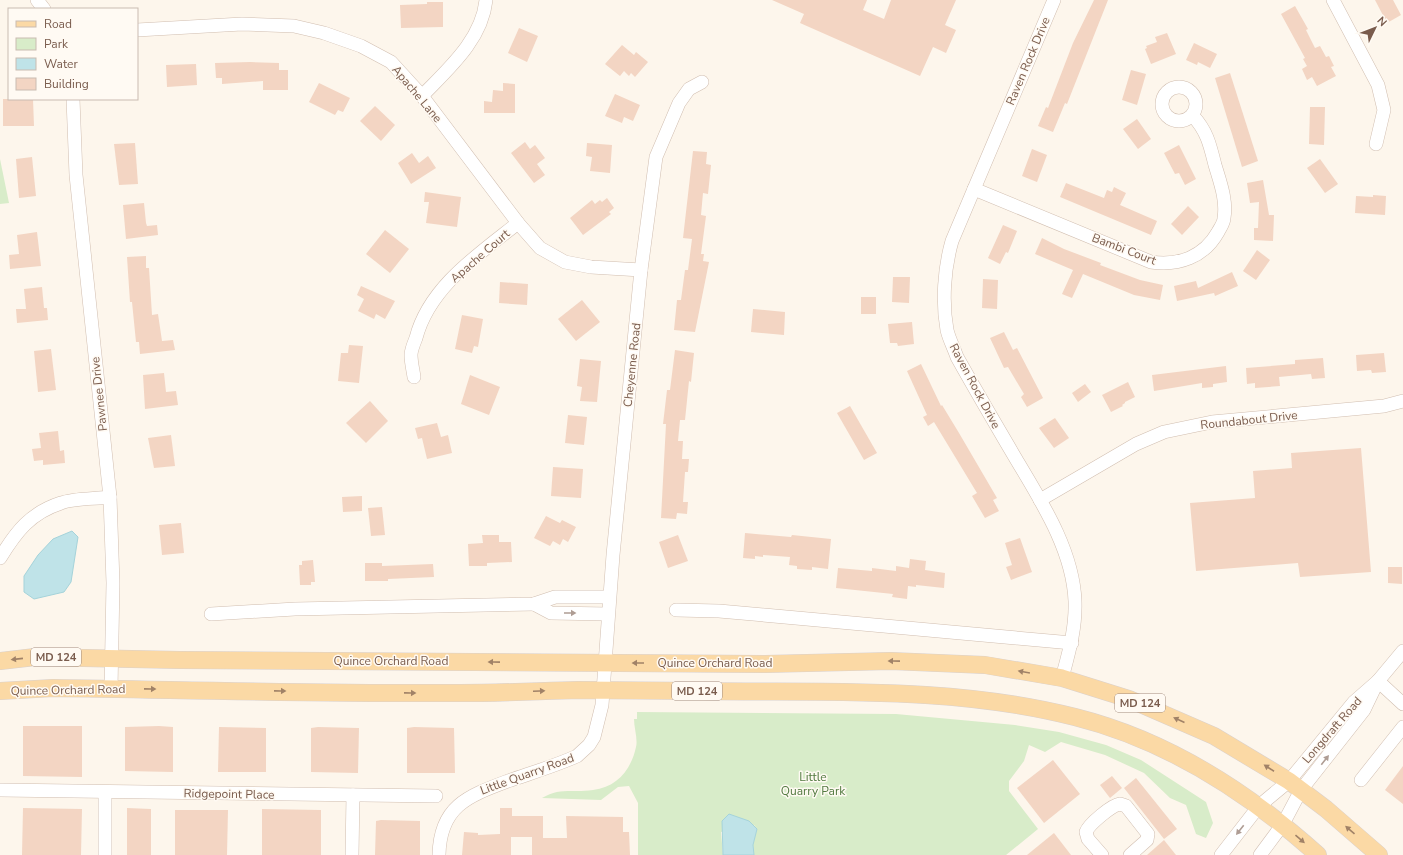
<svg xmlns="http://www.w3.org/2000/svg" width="1403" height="855" font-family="'Nunito Sans',sans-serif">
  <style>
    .green { fill: #d8ecc9 }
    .water { fill: #bfe3e8; stroke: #a5d3da }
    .building { fill: #f3d5c3 }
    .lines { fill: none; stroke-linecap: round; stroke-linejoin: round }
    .minor-casing { stroke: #d1beb0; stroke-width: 14 }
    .major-casing { stroke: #dad1cd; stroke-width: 18 }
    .minor { stroke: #fff; stroke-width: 13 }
    .major { stroke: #fbd9a5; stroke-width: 17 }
    .oneway { fill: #af9d94 }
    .oneway2 { fill: #a18267 }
    .labels { text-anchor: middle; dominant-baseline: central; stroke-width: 3; stroke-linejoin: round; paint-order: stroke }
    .shield { fill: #fffaf3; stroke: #a28b7f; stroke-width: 1 }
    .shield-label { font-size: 11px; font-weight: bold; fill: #7a5c4d }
    .street-label { font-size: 12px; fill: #7a5c4d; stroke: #fffaf3 }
    .park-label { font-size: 12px; fill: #537a41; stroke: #fffaf3 }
  </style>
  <rect width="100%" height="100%" fill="#fdf6ec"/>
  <g class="green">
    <polygon points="0,159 9,203 0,204"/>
    <path d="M637,712L896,714L1015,725L1059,732L1106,745L1141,760L1206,802L1213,823L1206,838L1196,834L1186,805L1170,798L1144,773L1105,755L1061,742L1045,752L1029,745L1024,761L1009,781V791L1038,829L1006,855H754L753,845L757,829L754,825L721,832L723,855H638V803L629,786L618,787L601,800L542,798C560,787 573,793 593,790C617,787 631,770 636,747C638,739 634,728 634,719H637Z"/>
  </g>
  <g class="water">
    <polygon points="72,531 78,537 71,582 64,592 34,599 24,592 24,576 38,555 53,539"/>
    <polygon points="729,814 749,821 757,829 753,845 754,855 723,855 722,821"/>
  </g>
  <g class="building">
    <polygon points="772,0 867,0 863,10 884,19 891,0 956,0 945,25 956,30 946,53 933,47 920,76 800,23 804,14"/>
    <polygon points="1094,0 1108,0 1067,104 1065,103 1053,132 1038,126 1046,107 1048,108 1073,43"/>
    <polygon points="1375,0 1393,0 1401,15 1387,23"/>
    <polygon points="427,2 443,2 443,27 401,28 400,5 427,4"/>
    <polygon points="1295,6 1308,29 1306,30 1315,48 1320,46 1326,57 1329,56 1334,66 1331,67 1336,76 1317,86 1312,77 1307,80 1302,69 1307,66 1303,59 1305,58 1281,14"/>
    <polygon points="519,28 538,36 527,62 508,53"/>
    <polygon points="1167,33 1176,54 1151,64 1145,49 1147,48 1146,46 1157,42 1155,37"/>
    <polygon points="1194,43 1217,54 1210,68 1198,62 1197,65 1186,60"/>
    <polygon points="622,45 634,55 636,52 648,62 635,77 631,73 629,76 624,71 620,76 605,64"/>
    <polygon points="250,62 279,63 279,70 288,70 288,90 263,90 263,81 222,84 222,78 216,78 215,63"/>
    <polygon points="196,64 197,85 167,87 166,65"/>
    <polygon points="1131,70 1146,74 1137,105 1122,100"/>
    <polygon points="1230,73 1258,161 1242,167 1215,78"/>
    <polygon points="319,83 350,98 343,112 338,110 335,115 309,102"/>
    <polygon points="503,83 515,84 515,113 484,113 484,101 492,102 493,90 503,91"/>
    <polygon points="615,94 640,105 633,121 624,117 622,123 605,116"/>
    <polygon points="3,99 33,99 34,126 3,126"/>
    <polygon points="375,106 395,125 381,141 360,121"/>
    <polygon points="1310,107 1325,107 1324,145 1309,144"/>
    <polygon points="1137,119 1151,139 1138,149 1123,129"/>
    <polygon points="525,142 530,149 535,145 545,158 537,164 545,175 534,183 511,153"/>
    <polygon points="135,143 138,184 119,185 114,144"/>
    <polygon points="587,143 612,145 610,173 590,171 592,157 586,156"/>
    <polygon points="1179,145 1196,179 1185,185 1179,173 1175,174 1164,153"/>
    <polygon points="1032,149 1047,155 1037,182 1022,176"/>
    <polygon points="693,151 707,152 706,164 711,165 708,194 703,193 701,215 706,216 701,254 704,254 703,261 709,262 695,332 674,330 677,300 681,300 685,270 688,270 692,239 683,238"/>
    <polygon points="412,153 419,163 428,156 436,168 411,184 398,163"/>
    <polygon points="32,157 36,196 19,198 16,159"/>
    <polygon points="1320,159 1338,184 1325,193 1307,168"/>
    <polygon points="1263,180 1269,215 1274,215 1273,241 1254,240 1254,228 1258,228 1259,202 1250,203 1247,183"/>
    <polygon points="1066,183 1104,198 1107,190 1112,192 1114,187 1126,193 1120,205 1157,221 1151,235 1060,197"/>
    <polygon points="425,192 461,197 457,227 426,223 429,202 424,202"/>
    <polygon points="1373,195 1386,196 1385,215 1355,213 1356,196 1373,197"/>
    <polygon points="607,198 614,208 609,212 611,214 583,235 570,218 592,200 595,204 600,200 602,202"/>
    <polygon points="144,203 146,223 147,226 157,225 158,235 126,239 123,205"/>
    <polygon points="1188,206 1199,217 1182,235 1171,224"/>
    <polygon points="1003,225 1017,231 1008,253 1006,252 1000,264 988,258"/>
    <polygon points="385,230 409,249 390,273 366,254"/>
    <polygon points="37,232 41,266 10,269 9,255 19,254 17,235"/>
    <polygon points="1042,238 1064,249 1101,263 1100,265 1140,280 1163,285 1160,300 1134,295 1083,274 1072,298 1062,294 1073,270 1035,254"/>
    <polygon points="1257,250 1270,260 1256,280 1243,271"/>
    <polygon points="146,256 146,268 149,268 152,315 158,314 162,341 173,340 175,350 140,354 139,342 136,342 132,302 130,302 127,257"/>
    <polygon points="1232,272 1238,286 1215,296 1214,293 1177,301 1174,286 1196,281 1198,288"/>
    <polygon points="893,277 910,277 909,303 892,302"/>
    <polygon points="983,279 998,280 997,309 982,308"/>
    <polygon points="500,282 528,284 527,305 499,303"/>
    <polygon points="361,286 395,301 385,319 376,314 374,319 358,311 364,299 357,295"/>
    <polygon points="42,287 44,308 47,308 48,320 17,323 16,309 26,309 24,289"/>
    <rect x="861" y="297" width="15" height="17"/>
    <polygon points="582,300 600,322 576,341 558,319"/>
    <polygon points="753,309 785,312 784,335 751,332"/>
    <polygon points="462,315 483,319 478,347 474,346 472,353 455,349"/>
    <polygon points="912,322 914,344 898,346 897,343 890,343 888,324"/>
    <polygon points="1004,332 1013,350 1017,348 1043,398 1027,407 1021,397 1024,394 1008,367 1004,368 990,338"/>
    <polygon points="349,345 363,346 359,383 338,381 341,353 348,353"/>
    <polygon points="51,349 56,390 38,392 34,351"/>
    <polygon points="675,350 694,353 691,382 689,381 685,420 680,420 678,441 683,441 682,459 689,459 688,472 685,472 683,502 688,502 687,514 677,513 676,519 661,518 666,424 663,424 667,390 670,390"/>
    <polygon points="1384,353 1386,372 1372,373 1371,370 1357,371 1356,355"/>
    <polygon points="1323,358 1325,378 1312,379 1311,374 1279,377 1280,386 1255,388 1255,383 1247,384 1246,368 1295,364 1295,360"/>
    <polygon points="580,359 601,361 597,402 580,401 582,387 577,386"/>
    <polygon points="921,364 941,406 942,405 959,433 997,498 993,500 999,511 985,518 972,496 977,493 934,422 928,426 923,417 927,415 907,371"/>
    <polygon points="1226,366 1227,382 1213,384 1213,387 1202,388 1202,383 1154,391 1152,375"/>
    <polygon points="164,373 166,392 176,391 178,405 145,409 143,375"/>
    <polygon points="470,375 500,387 489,415 461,404"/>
    <polygon points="1128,382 1135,397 1125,402 1125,403 1122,405 1123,406 1111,412 1102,395"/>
    <polygon points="1085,384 1091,392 1078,402 1072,393"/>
    <polygon points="370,401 388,421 366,443 346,423"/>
    <polygon points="850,406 877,453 864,460 837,413"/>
    <polygon points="568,415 587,417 584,445 565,443"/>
    <polygon points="1055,418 1069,438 1054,448 1039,428"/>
    <polygon points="437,423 441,437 448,435 452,453 427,459 422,438 418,439 415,428"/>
    <polygon points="58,431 60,451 64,450 65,463 43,465 43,460 34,461 32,449 41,448 39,433"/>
    <polygon points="171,435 175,466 154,468 148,438"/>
    <polygon points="1361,448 1371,572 1300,577 1298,563 1196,571 1190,503 1255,498 1253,471 1292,468 1291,453"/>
    <polygon points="553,467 583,469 581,498 551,496"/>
    <polygon points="362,496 362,511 343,512 342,497"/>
    <polygon points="382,507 385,535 371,536 368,508"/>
    <polygon points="546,516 560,523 562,520 576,527 568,542 563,539 560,545 553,541 550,546 534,538"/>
    <polygon points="181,523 184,553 162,555 159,525"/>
    <polygon points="745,533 791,537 792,535 831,539 828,569 812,567 812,570 797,569 797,566 789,565 790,557 763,555 763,557 755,556 755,559 743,558"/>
    <polygon points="482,535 499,535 499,542 511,542 512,562 487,563 487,566 469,566 468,544 483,543"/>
    <polygon points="678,535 688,561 668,568 659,542"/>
    <polygon points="1020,538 1032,572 1011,580 1006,567 1012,565 1005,543"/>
    <polygon points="910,559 926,561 925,570 945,573 944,588 916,585 916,587 908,586 907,599 892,597 893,594 836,588 838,568 872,571 872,568 896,571 896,566 909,568"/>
    <polygon points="313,560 315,582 311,582 311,585 300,585 299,565 302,565 302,561"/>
    <polygon points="365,563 382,563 382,566 433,564 434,577 388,579 388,581 365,581"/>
    <polygon points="1388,567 1402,567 1402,584 1388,583"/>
    <polygon points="23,726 82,726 82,777 23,776"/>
    <polygon points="159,726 173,727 173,772 125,771 125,727"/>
    <polygon points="219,727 266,728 266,772 218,772"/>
    <polygon points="318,727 359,728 358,773 311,772 311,728"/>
    <polygon points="414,727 454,728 455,773 407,773 407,728"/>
    <polygon points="1053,760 1080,794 1044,823 1017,788"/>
    <polygon points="1403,766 1403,804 1385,790"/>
    <polygon points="1112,776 1122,788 1110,798 1100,785"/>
    <polygon points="1136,778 1177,829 1164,839 1124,788"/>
    <polygon points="23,808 82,809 81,855 22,855"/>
    <polygon points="127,808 151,809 151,855 127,855"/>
    <polygon points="500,808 512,808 512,816 543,816 543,838 567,838 566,816 623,817 623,832 629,832 630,855 532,855 532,837 511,837 511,855 462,855 464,832 478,833 478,835 500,834"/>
    <polygon points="262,809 321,810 321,855 262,855"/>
    <polygon points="175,810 228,810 227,855 175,855"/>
    <polygon points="381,820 420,821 420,855 375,855 376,821"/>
    <polygon points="1054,833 1071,855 1027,855"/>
    <polygon points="1164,840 1176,855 1147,855"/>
  </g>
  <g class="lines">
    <defs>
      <g id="minor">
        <polyline points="37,0 44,9"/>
        <path d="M1054,0L952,241C944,269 942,302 947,330C949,339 954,348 957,357C976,391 996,425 1016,459C1041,501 1073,550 1075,601C1076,628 1069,652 1062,678"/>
        <polyline points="1333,0 1378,85 1384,110 1376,144"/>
        <polyline points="137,30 242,24 294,26 324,33 361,46 391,62 422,96 518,223 540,248 565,262 591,267 641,270"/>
        <circle cx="1179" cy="104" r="17"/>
        <path d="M422,96C448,69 482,40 486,0"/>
        <polyline points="73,99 76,175 110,497 113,583 111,689"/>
        <path d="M974,189L1151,262C1179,266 1204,257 1218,232C1220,228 1224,223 1224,218C1227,200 1220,182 1215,165C1210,145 1207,131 1193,116"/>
        <path d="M414,377C413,370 411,362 411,355C411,350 414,343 416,338C429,287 479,254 518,223"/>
        <polyline points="1040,500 1136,444 1164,432 1212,422 1384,406 1403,401"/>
        <path d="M0,558C16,532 30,513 61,503C74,498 96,499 110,497"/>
        <polyline points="534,604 551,613 608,614"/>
        <polyline points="676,610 719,611 1072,643"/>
        <polyline points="211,614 295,609 534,604 555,597 609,597"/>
        <polyline points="1378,681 1403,704"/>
        <polyline points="1361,780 1403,727"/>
        <polyline points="0,790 436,796"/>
        <polyline points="105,855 105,792"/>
        <polyline points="352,855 353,795"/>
        <path d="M439,855C440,806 468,796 508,781C531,773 555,766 577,756L589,745L594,737L602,705L613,555L641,270L656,157L679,103L689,89L702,82"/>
        <path d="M1102,855L1088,839L1086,832C1089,824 1112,805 1120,804L1126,806L1148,834L1147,840L1130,855"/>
        <polyline points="1221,855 1259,806 1289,781 1354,702 1378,681 1403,651"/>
        <polyline points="1260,855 1283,824 1301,790 1364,710 1376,685"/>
      </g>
      <g id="major">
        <polyline points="0,661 35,657 180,660 765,664 891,661 985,665 1062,678 1129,699 1214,736 1289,781 1326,809 1379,855"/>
        <path d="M0,691L53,688C189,690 325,694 460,693C500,693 539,691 578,690C620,690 662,691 703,691C827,693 954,686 1075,717C1167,740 1249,793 1318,855"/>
      </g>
    </defs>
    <use href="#minor" class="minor-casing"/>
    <use href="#major" class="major-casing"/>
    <use href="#minor" class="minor"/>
    <use href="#major" class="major"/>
  </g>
  <defs><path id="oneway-solid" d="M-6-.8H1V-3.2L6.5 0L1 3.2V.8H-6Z"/></defs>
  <g class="oneway">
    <use href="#oneway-solid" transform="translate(570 613)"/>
    <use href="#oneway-solid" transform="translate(1325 760) rotate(-52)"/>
    <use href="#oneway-solid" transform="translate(1240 830) rotate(128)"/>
  </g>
  <g class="oneway2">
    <use href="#oneway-solid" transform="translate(17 659) rotate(174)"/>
    <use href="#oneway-solid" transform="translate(894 661) rotate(-179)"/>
    <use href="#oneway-solid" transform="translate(494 662) rotate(-179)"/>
    <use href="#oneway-solid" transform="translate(638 663) rotate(-180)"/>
    <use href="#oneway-solid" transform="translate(1024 672) rotate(-170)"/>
    <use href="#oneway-solid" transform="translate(150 689) rotate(1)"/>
    <use href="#oneway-solid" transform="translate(280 691) rotate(1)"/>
    <use href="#oneway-solid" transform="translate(539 691) rotate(-2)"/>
    <use href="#oneway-solid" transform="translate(410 693) rotate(1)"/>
    <use href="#oneway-solid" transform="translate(1179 720) rotate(-156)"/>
    <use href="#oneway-solid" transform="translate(1269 768) rotate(-147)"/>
    <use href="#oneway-solid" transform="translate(1350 830) rotate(-139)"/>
    <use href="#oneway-solid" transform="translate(1300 839) rotate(41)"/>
  </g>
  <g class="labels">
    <g class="shield">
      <rect x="31" y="648" width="50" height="18" rx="3"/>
      <rect x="672" y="682" width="50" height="18" rx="3"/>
      <rect x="1115" y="694" width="50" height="18" rx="3"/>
    </g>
    <g class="shield-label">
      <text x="56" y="657">MD 124</text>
      <text x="697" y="691">MD 124</text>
      <text x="1140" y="703">MD 124</text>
    </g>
    <g class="street-label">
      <text transform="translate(1028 61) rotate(-67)">Raven Rock Drive</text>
      <text transform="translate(417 94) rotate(50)">Apache Lane</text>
      <text transform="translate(1124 249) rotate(21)">Bambi Court</text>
      <text transform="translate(480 256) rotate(-41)">Apache Court</text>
      <text transform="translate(632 365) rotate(-84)">Cheyenne Road</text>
      <text transform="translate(975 386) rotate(62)">Raven Rock Drive</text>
      <text transform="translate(99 394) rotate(-96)">Pawnee Drive</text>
      <text transform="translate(1249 420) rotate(-6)">Roundabout Drive</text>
      <text x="391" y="661">Quince Orchard Road</text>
      <text x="715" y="663">Quince Orchard Road</text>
      <text transform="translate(68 690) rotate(-1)">Quince Orchard Road</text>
      <text transform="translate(1332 730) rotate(-49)">Longdraft Road</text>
      <text transform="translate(527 774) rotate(-20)">Little Quarry Road</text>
      <text transform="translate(229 794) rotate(1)">Ridgepoint Place</text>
    </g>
    <g class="park-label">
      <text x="813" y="777">Little<tspan x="813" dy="14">Quarry Park</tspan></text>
    </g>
  </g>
  <rect x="8" y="8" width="130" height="92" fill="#fffaf3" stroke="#cabbb1"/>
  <rect x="16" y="21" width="20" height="6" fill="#fbd9a5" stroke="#cabbb1"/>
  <text x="44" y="28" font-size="12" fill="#7a5c4d">Road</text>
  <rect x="16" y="38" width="20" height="12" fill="#d8ecc9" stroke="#cabbb1"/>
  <text x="44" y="48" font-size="12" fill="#7a5c4d">Park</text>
  <rect x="16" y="58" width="20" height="12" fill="#bfe3e8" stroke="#cabbb1"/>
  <text x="44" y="68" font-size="12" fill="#7a5c4d">Water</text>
  <rect x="16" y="78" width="20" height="12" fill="#f3d5c3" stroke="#cabbb1"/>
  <text x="44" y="88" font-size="12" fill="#7a5c4d">Building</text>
  <g transform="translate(1375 28) rotate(47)" stroke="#fffaf3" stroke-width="3" paint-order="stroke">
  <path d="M0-3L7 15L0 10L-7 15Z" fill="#7a5c4d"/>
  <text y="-6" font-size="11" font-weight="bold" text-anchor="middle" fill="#7a5c4d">N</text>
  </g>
</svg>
